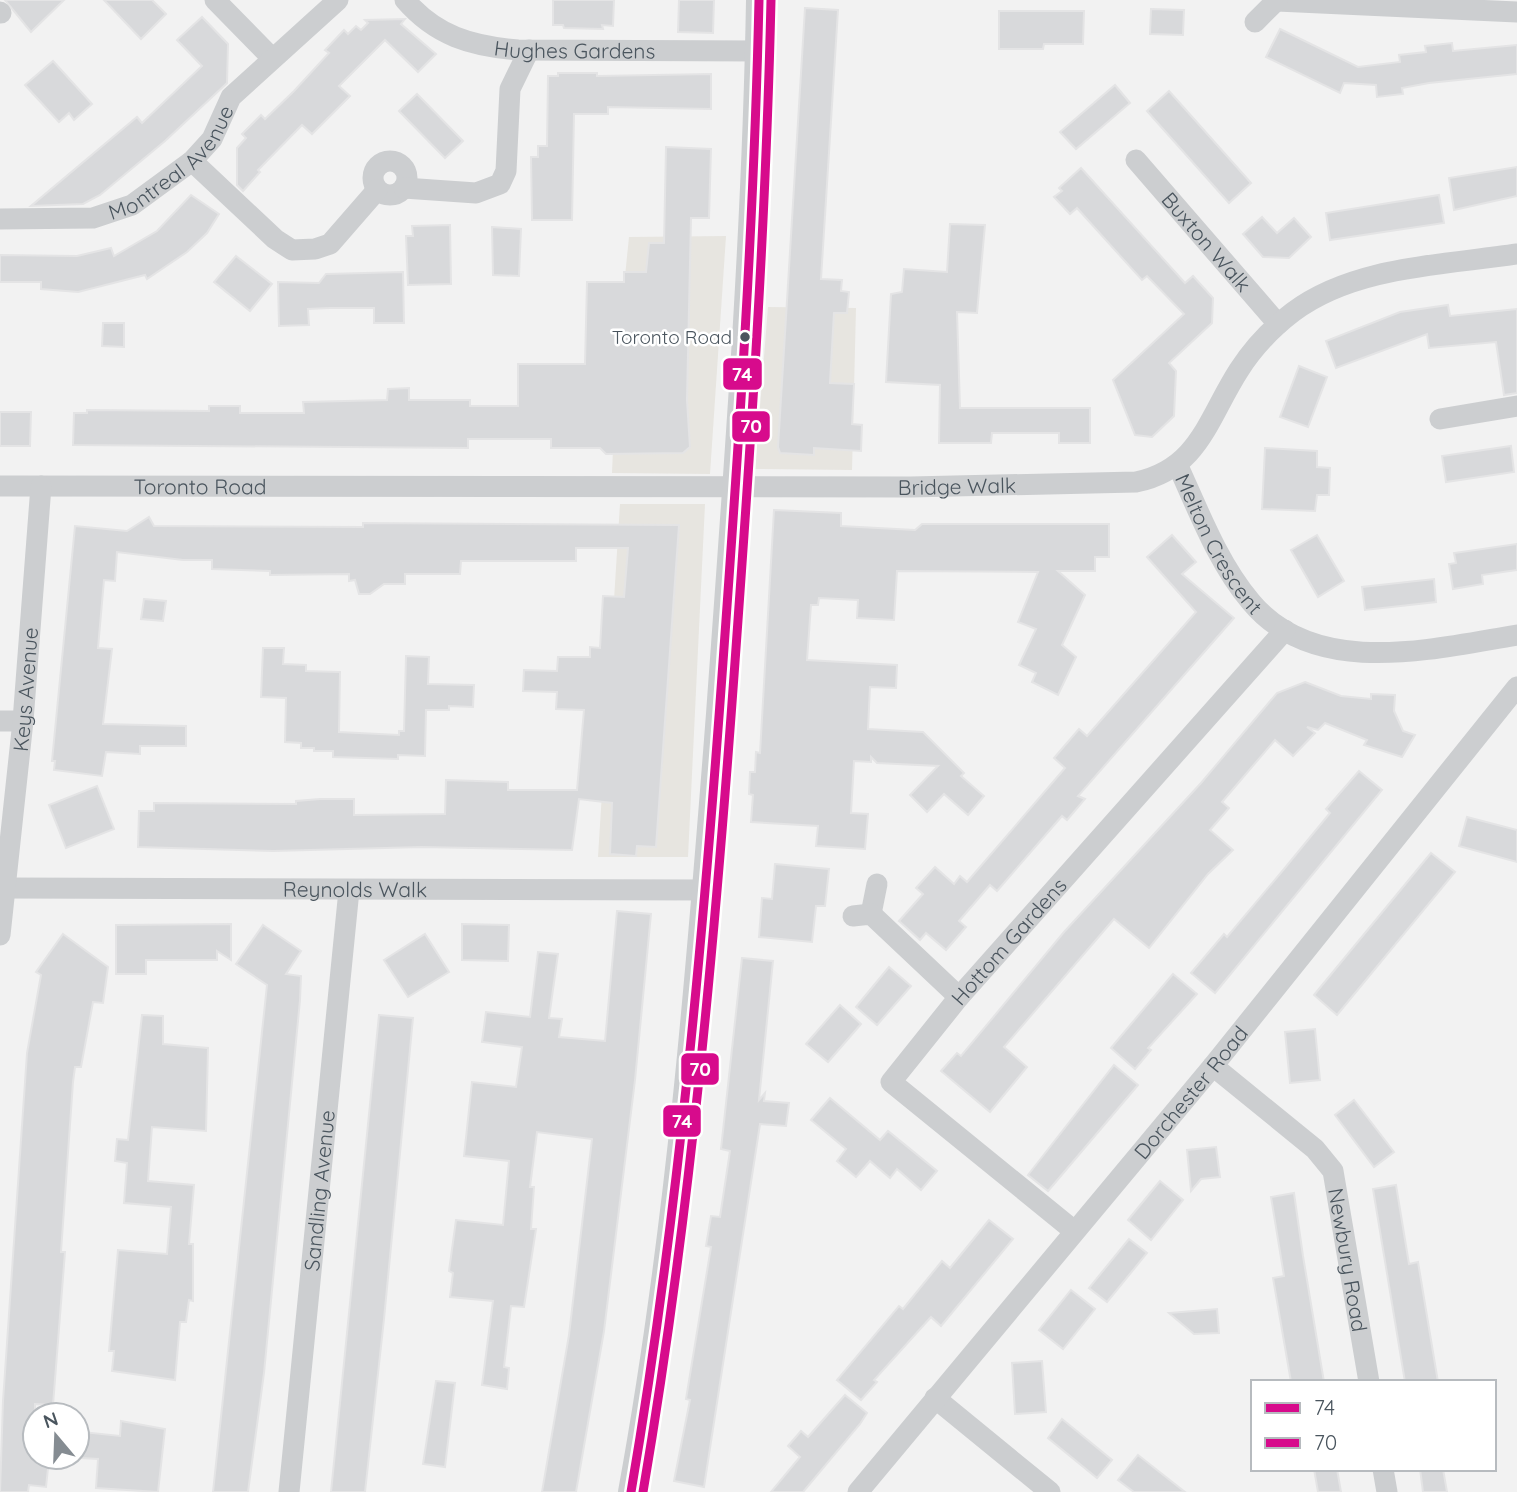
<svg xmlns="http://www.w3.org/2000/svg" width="1517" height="1492" font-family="Quicksand,sans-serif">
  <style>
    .commercial { fill: #e7e5e0 }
    .building { fill: #d8d9db; stroke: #e4e4e5; stroke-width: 2 }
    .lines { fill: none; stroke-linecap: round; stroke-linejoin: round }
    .minor { stroke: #ccced0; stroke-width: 21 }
    .tertiary { stroke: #ccced0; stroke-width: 26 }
    .bus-1-casing { stroke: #fff; stroke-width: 14 }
    .bus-2-casing { stroke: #fff; stroke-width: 14 }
    .bus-1 { stroke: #d70b8c; stroke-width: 9 }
    .bus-2 { stroke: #d70b8c; stroke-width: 9 }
    .bus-dot { fill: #4a555e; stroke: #fff; stroke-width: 2.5 }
    .labels { text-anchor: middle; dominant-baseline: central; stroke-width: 5; stroke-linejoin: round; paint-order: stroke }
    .bus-label { font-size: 19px; fill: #4a555e; stroke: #fff; text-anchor: end }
    .street-label { font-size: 21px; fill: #4a555e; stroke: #fff }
    .line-badge { stroke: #fff; stroke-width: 2.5 }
    .badge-label { font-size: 19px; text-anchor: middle; font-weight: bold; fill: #fff }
  </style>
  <rect width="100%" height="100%" fill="#f2f2f2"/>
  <g class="commercial">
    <polygon points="726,236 710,474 612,473 617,356 629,237"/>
    <polygon points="768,307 856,308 852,470 755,469"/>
    <polygon points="620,504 705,504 688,857 598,857"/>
  </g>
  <g class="building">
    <polygon points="5,0 64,0 31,32"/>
    <polygon points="104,0 152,0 166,14 141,39"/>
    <polygon points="553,0 614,0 613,26 602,25 603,29 564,28 563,25 553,25"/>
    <polygon points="679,0 714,0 713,33 678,32"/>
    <polygon points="805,8 838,10 821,279 842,280 841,291 849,292 847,313 834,313 830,383 854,384 852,424 862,425 861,451 814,448 814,455 780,453 778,447"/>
    <polygon points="1151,9 1184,10 1183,35 1150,34"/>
    <polygon points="999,11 1084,11 1083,44 1044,44 1043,49 999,49"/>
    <polygon points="202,17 228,44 227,83 165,141 100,195 83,204 31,206 137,117 142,123 202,66 177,40"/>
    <polygon points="405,19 401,24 436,54 418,72 385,40 339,86 350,96 312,134 302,125 258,170 260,172 243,191 237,185 237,148 246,138 242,134 261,115 265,119 294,91 329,53 325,50 344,30 348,34 356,26 361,30 368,23 365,20"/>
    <polygon points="1280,29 1358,67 1400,62 1399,55 1426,52 1425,46 1452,43 1453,51 1517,45 1517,74 1429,83 1402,88 1403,94 1377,97 1376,85 1344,83 1340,93 1266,57"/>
    <polygon points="53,61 92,104 74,120 69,113 59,122 25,85"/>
    <polygon points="558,73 597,73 597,76 711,74 711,109 608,107 608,114 574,114 572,220 532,220 531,157 538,157 538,146 547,146 548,76 558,76"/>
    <polygon points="1115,85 1130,103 1076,149 1060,132"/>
    <polygon points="1169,91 1251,183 1229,203 1147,111"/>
    <polygon points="417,94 463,141 445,158 399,111"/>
    <polygon points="666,147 711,149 709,218 691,218 687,400 690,447 683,453 606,454 600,448 551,448 551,439 468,439 468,448 73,445 74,413 87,413 87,410 209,411 209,406 240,406 240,413 304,413 303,402 387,400 388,389 409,388 409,400 470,400 470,406 518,406 518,364 585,364 587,282 624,282 624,272 646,272 649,243 664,243"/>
    <polygon points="1517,167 1517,196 1454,210 1449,178"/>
    <polygon points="1081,168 1185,283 1193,276 1213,298 1212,323 1169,363 1176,371 1174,416 1152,437 1135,435 1113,380 1184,314 1147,276 1142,280 1077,208 1070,214 1054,197 1062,191 1059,188"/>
    <polygon points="191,195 219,214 207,233 187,252 147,279 145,275 78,292 41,289 41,282 0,282 0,255 77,256 111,248 114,256 157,231"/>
    <polygon points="1439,195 1444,223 1330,240 1326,213"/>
    <polygon points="1262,217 1277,233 1294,218 1311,237 1289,258 1263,257 1243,234"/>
    <polygon points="950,224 985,225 977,313 957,312 960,408 1090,408 1090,443 1059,443 1059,433 992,433 991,443 939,443 940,385 886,382 891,294 902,292 904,269 947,272"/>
    <polygon points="450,225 451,284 408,285 406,236 413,236 412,226"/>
    <polygon points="492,227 521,229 519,276 493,275"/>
    <polygon points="236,256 272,284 250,311 214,282"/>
    <polygon points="403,272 404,323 374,323 374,308 330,308 308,309 309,325 279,326 278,282 319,283 326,274"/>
    <polygon points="1448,305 1450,316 1517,309 1517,393 1504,395 1496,342 1429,348 1427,334 1336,368 1326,341 1400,312"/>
    <polygon points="103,323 124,323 124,347 102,346"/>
    <polygon points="1299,366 1327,377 1308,427 1280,417"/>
    <polygon points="0,412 31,412 30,446 0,446"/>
    <polygon points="1511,446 1514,472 1446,482 1442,456"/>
    <polygon points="1265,448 1317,451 1317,467 1330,468 1329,495 1317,495 1315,511 1262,509"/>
    <polygon points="774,510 841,513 841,526 915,530 922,524 1109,524 1109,557 1095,557 1095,571 1058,571 1085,595 1062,645 1076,657 1058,695 1032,682 1036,673 1019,665 1036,629 1018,622 1038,572 897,571 894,620 857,618 858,600 819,598 818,605 811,605 807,660 897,665 896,688 870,687 868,729 923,732 964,773 961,776 984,796 968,815 944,794 927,812 910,795 938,766 877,763 871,757 871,762 854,761 851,813 868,814 865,849 816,846 818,826 751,822 753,795 749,794 750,772 755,772 756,752 760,753"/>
    <polygon points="149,517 154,526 363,527 363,523 679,525 656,847 637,846 636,856 610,854 612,803 579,799 572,850 422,847 273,851 138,847 139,811 154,811 154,803 296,804 296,801 320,799 354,799 354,815 445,814 446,780 508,782 508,790 577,790 584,710 556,709 557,692 523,691 524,670 557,671 558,657 590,657 590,647 600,648 603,596 624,597 628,548 576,548 576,561 461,561 460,574 405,574 405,584 384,584 370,594 359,594 355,580 349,581 349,574 270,575 270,571 212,569 212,560 183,560 117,552 115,581 104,580 98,648 112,649 103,724 186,726 186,746 140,746 140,754 106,752 102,776 54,770 55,761 52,761 75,526 127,531"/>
    <polygon points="1172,535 1196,562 1182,574 1234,618 1078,796 1085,799 1067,820 1062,816 997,891 990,885 959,921 966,927 946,950 926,933 920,940 899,921 923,894 916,888 935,867 954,884 960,876 967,882 1065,768 1054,758 1079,729 1087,736 1196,612 1147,557"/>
    <polygon points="1317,535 1344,581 1318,597 1291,550"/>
    <polygon points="1517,544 1517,570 1482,575 1483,584 1453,589 1449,564 1456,563 1454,553"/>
    <polygon points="1434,579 1436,602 1365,610 1362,587"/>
    <polygon points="144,599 166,601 163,621 141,619"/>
    <polygon points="263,648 284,648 283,664 306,665 306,671 340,672 339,732 399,735 399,731 404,731 406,656 429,657 428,684 474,685 473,707 449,706 449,710 426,710 425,756 398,755 398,759 333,757 333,751 314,751 314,748 301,748 301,743 285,742 286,698 261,697"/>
    <polygon points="1305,682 1341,696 1371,699 1371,694 1395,695 1394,711 1403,731 1415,735 1402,757 1364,745 1367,740 1325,723 1318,730 1307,727 1315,733 1293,756 1275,740 1222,802 1229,808 1210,830 1233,850 1208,874 1149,948 1114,919 1004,1047 1027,1067 990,1112 941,1071 957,1053 961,1056 1064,932 1201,783 1277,693"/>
    <polygon points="1359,771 1382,790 1215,993 1191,973 1224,934 1227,937 1284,869 1330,813 1326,809"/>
    <polygon points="97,786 114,829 66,848 49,805"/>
    <polygon points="1467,817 1517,830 1517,862 1459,846"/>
    <polygon points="1431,853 1455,872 1337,1015 1314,995"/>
    <polygon points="775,864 829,869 825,906 816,906 812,942 759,937 762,898 772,899"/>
    <polygon points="617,911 651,914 635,1080 604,1331 576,1492 542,1492 569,1335 592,1139 537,1132 530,1187 534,1187 531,1229 536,1229 524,1307 511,1306 504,1367 509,1368 507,1389 482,1385 493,1301 450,1297 453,1273 449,1271 456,1220 503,1225 509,1161 464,1156 472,1082 516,1087 522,1047 482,1042 486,1012 530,1017 538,952 558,954 549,1018 562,1019 559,1037 605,1041"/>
    <polygon points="231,924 231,960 217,951 217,960 146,960 146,974 116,974 116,925"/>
    <polygon points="462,924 509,925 508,961 462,960"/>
    <polygon points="263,925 301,951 286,974 301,976 300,1000 264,1373 248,1492 213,1492 267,985 236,964"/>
    <polygon points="63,934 108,967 103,1003 93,1002 81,1067 75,1067 73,1082 61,1252 65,1252 53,1405 35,1404 35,1458 49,1459 46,1487 29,1485 28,1492 0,1492 3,1401 27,1053 41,975 36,972"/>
    <polygon points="425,934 449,972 408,997 384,960"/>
    <polygon points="742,958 773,961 759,1100 765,1093 764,1101 789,1103 786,1126 760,1124 704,1487 674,1481 690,1400 686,1399 711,1247 706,1246 711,1216 720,1217 730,1151 721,1149"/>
    <polygon points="889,967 911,986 877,1025 856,1007"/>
    <polygon points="1173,974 1197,994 1148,1048 1151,1050 1135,1069 1111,1048"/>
    <polygon points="840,1005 861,1024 828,1062 806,1044"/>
    <polygon points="142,1015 163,1016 163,1044 208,1048 206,1131 152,1127 148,1181 194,1185 189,1244 193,1244 193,1301 189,1300 186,1322 180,1322 175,1380 112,1371 114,1351 109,1351 118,1250 167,1254 171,1207 124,1203 127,1163 115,1161 117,1139 128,1140"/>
    <polygon points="379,1015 413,1018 384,1319 365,1492 331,1492"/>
    <polygon points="1315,1029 1320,1080 1290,1083 1285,1032"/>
    <polygon points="1114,1065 1138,1085 1048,1191 1028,1175"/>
    <polygon points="830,1098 880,1140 888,1131 937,1171 921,1190 897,1169 890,1178 870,1161 856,1177 837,1161 846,1149 811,1120"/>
    <polygon points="1354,1100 1394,1152 1374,1167 1335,1115"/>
    <polygon points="1216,1147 1220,1177 1201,1179 1191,1191 1187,1150"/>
    <polygon points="1160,1181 1183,1200 1151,1240 1128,1220"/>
    <polygon points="1396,1185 1409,1264 1418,1262 1438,1382 1405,1382 1373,1189"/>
    <polygon points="1294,1193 1303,1256 1324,1382 1291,1382 1273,1278 1284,1276 1271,1197"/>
    <polygon points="989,1220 1013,1239 941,1326 931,1317 874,1380 877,1382 861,1400 837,1380 899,1306 903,1309 942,1261 950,1268"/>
    <polygon points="1129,1239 1147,1253 1107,1302 1089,1288"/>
    <polygon points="1071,1290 1095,1309 1063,1349 1039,1330"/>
    <polygon points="1217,1309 1219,1333 1194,1334 1169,1313"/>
    <polygon points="1042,1361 1046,1412 1015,1414 1012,1363"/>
    <polygon points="436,1381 455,1383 445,1467 423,1464"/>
    <polygon points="845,1395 867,1413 860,1424 803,1492 771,1492 800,1457 788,1446 801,1431 808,1437"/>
    <polygon points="1062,1419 1112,1460 1097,1478 1048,1438"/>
    <polygon points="121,1421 165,1429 158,1492 96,1488 98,1459 81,1458 83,1432 120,1436"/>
    <polygon points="1138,1455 1157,1470 1185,1492 1134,1492 1118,1480"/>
    <polygon points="1314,1469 1337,1469 1341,1492 1318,1492"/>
    <polygon points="1420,1469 1443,1469 1447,1492 1423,1492"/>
  </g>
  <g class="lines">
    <g class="minor">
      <polyline points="215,0 272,58"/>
      <path id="s1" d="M405,0C436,36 471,46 518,50L759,51"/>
      <polyline points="1277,1 1517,12"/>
      <polyline points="0,12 1,13"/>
      <polyline points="1255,22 1277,0"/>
      <path id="s2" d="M1136,160L1278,324"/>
      <circle cx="390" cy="178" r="17"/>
      <polyline points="192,161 275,239 292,250 315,249 330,244 377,190"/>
      <polyline points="404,188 476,193 500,184 506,171 510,89 529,50"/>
      <path id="s3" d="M0,219L93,218L132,205L192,161L212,139L231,97L338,0"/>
      <polyline points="1440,419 1517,406"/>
      <path id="s4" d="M1178,466C1199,512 1218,563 1251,602C1315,679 1432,649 1517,635"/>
      <path id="s5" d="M0,486L911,487L1136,482C1199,469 1208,418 1239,370C1253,348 1272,328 1293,312C1354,266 1444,265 1517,254"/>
      <polyline points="0,721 23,721"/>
      <path id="s6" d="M5,888L707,890"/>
      <polyline points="871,914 877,884"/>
      <polyline points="853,916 871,914 959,997"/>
      <path id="s7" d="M0,935L23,721L41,486"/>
      <path id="s8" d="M1213,1066L1315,1149L1333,1171L1369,1382"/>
      <path id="s9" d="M1073,1230L891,1082L959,997L1285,630"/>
      <polyline points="935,1398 1050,1492"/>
      <polyline points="1383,1469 1387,1492"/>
      <path id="s10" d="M289,1492L349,890"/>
      <path id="s11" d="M858,1492L1213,1066L1517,687"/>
    </g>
    <path class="tertiary" d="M631,1492C678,1235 699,974 719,714C736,478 755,237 759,0"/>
    <defs>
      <path id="bus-1" d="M631,1492C678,1217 703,940 723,662C739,441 754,221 759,0"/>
      <path id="bus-2" d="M643,1492C690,1217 715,940 735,662C751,441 766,221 771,0"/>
    </defs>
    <use href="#bus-1" class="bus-1-casing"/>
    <use href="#bus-2" class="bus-2-casing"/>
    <use href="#bus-1" class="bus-1"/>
    <use href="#bus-2" class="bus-2"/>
  </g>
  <circle class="bus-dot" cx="745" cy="337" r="6"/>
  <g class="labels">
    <g class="bus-label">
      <text x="732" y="337">Toronto Road</text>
    </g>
    <g class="street-label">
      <text stroke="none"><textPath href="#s1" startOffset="184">Hughes Gardens</textPath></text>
      <text stroke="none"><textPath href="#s3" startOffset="192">Montreal Avenue</textPath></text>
      <text stroke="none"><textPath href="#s2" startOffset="108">Buxton Walk</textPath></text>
      <text stroke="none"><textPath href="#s5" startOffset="200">Toronto Road</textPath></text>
      <text stroke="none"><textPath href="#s5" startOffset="957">Bridge Walk</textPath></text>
      <text stroke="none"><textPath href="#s4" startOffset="88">Melton Crescent</textPath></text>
      <text stroke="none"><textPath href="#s7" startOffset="247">Keys Avenue</textPath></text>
      <text stroke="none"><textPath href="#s6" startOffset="350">Reynolds Walk</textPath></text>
      <text stroke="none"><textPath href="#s9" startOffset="418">Hottom Gardens</textPath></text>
      <text stroke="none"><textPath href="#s11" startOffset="520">Dorchester Road</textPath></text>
      <text stroke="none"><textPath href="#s10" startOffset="303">Sandling Avenue</textPath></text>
      <text stroke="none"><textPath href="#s8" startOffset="250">Newbury Road</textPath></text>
    </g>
  </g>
  <g class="line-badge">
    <rect x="722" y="357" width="41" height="34" rx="7" fill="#d70b8c"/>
    <rect x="731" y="410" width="40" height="33" rx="7" fill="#d70b8c"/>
    <rect x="680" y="1052" width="40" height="34" rx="7" fill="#d70b8c"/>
    <rect x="662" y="1104" width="40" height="34" rx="7" fill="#d70b8c"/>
  </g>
  <g class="badge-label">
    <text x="742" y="381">74</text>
    <text x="751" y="433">70</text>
    <text x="700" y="1076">70</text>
    <text x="682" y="1128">74</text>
  </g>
  <rect x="1251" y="1380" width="245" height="91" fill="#ffffff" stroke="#b7bbbf" stroke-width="2"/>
  <rect x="1265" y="1403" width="35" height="10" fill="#d70b8c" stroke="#b7bbbf" stroke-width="2"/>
  <text x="1314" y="1415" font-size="21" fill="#4a555e">74</text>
  <rect x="1265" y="1438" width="35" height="10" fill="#d70b8c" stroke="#b7bbbf" stroke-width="2"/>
  <text x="1314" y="1450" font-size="21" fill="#4a555e">70</text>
  <g transform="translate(56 1436) rotate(341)"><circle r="33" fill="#ffffff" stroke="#b7bbbf" stroke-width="2"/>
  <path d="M0-5L12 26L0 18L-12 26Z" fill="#858c92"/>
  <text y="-10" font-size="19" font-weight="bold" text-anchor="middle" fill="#4a555e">N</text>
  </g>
</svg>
